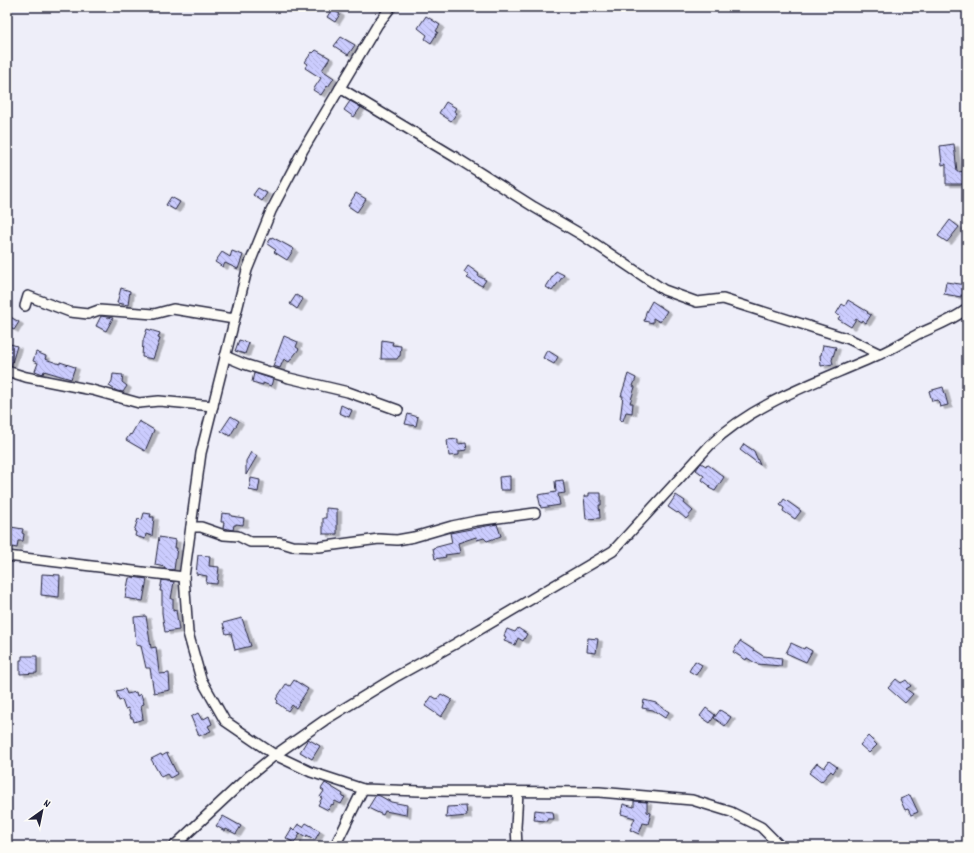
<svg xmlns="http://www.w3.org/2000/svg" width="974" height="853" font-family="Dekko,sans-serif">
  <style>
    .building { fill: url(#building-back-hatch); stroke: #22223b; filter: url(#shadow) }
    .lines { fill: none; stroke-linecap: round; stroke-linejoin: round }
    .minor-casing { stroke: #22223b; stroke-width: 12 }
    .minor { stroke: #fdfcf7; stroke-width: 9 }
  </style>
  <defs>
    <pattern id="building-back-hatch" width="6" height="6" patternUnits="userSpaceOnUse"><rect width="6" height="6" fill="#cbccfe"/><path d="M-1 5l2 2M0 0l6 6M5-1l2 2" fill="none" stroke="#aeafdb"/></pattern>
    <filter id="shadow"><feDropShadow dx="4.5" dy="2.5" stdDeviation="0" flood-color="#0004"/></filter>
  </defs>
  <rect width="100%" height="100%" fill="#eeeef9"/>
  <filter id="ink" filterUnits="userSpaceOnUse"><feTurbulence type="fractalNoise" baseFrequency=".025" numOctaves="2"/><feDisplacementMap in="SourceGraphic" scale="8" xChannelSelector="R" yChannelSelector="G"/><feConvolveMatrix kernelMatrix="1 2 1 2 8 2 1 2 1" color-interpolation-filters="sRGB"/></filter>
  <g filter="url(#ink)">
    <g class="building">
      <polygon points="332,9 340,14 335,22 327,17"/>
      <polygon points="426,16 440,25 436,31 438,32 431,43 425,39 427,35 418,28"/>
      <polygon points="341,37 355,45 348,55 334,46"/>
      <polygon points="316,50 330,58 322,70 334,78 328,87 327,86 321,95 313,90 321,78 305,68 308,64 305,62 312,52 313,53"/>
      <polygon points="350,101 361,107 354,117 344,110"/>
      <polygon points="446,102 456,108 454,111 457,113 451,121 439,113"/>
      <polygon points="954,144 957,172 967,171 967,184 946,184 946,164 942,165 940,146"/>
      <polygon points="258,188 267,193 262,201 253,195"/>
      <polygon points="356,193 366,199 357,212 348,206"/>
      <polygon points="171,197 180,202 175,210 166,205"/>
      <polygon points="950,220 959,227 947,242 938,236"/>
      <polygon points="272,237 294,249 287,260 274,252 276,250 267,244"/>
      <polygon points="232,251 243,255 238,269 225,263 223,267 215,262 222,252 230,257"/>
      <polygon points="468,266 479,274 478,276 486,280 482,286 467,278 469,276 464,272"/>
      <polygon points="556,271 564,275 552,291 546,287"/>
      <polygon points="946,282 967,285 966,296 961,295 961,297 944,294"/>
      <polygon points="121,288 130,291 128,305 117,303"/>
      <polygon points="296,295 303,299 297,309 290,304"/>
      <polygon points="848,300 868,312 867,313 871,315 866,323 862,320 861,322 856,319 851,327 838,319 840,316 836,314 842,304 845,306"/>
      <polygon points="652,301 667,311 660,322 653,318 653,323 644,321 646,312"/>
      <polygon points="7,315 19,322 14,330 7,326"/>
      <polygon points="101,316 113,318 106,331 96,326"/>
      <polygon points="147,329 160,333 158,338 160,339 153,359 142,357 143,341"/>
      <polygon points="284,336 298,342 296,347 299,349 289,362 284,359 280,368 273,366"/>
      <polygon points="239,340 249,343 245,354 235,351"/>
      <polygon points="382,340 393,342 392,345 401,346 400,356 399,356 397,359 381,359"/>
      <polygon points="7,343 17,346 11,366 7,365"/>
      <polygon points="823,345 836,347 832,360 833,364 821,366 820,355 821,355"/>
      <polygon points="547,350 558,357 554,364 543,358"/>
      <polygon points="36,352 46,356 45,359 60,364 60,362 75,367 71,379 44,371 43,374 35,371 38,363 33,361"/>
      <polygon points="254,373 273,379 271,386 263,383 263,385 252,382"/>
      <polygon points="113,374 123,375 122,382 127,386 123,392 117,391 109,386 112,381"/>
      <polygon points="628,374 636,378 633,386 635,387 630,403 633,403 632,413 626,412 623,421 620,420 623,396 621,396"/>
      <polygon points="943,387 948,405 940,407 938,400 932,401 929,391"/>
      <polygon points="341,405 352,410 349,417 339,413"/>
      <polygon points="408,414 418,417 416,426 405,424"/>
      <polygon points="231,416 239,421 230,436 221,431"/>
      <polygon points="139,421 154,430 145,451 126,440 130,434 131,435"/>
      <polygon points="458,439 458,444 466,443 467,450 459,451 459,455 449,456 447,440"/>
      <polygon points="744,444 754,451 760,465 740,450"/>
      <polygon points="251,452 257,456 246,475 246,461"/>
      <polygon points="701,463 706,466 707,464 724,477 715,491 709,488 710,486 702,480 704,476 696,470"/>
      <polygon points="510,476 510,490 500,490 499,477"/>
      <polygon points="251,478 260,480 258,492 249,490"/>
      <polygon points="563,480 565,493 558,494 560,505 541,508 538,495 556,492 555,481"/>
      <polygon points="589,493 601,493 601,505 599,505 600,518 586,519 584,496 589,496"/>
      <polygon points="676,495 685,501 684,503 693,511 686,519 678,512 677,513 668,507"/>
      <polygon points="784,499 801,511 795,519 783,511 784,508 780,505"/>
      <polygon points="326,508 337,509 337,534 323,534 323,518 326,518"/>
      <polygon points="144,513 151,514 150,517 154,517 152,536 146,534 145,539 135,536 136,532 134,531 138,519 142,520"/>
      <polygon points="222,513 231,514 231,516 244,518 243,525 236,524 236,525 234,525 233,530 223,528 224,522 221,522"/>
      <polygon points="497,524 501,536 487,541 484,538 477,540 476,537 458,543 460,553 445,555 446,557 435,559 433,548 452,543 450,533"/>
      <polygon points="11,527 23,529 22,533 24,534 23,541 18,541 17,548 7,546"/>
      <polygon points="159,537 176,540 175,548 177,548 174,570 164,569 165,567 155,565"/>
      <polygon points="198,555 210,556 209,566 219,567 217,584 206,583 207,576 196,574"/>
      <polygon points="42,574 60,575 59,597 41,595"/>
      <polygon points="132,577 147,579 143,601 125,598 129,578 131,578"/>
      <polygon points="162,580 174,582 171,599 173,599 173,611 176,610 179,630 165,632 162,613 162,591 160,591"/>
      <polygon points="146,616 151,648 156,647 159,672 160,674 169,673 170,690 154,693 150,668 146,668 141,646 136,645 134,617"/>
      <polygon points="242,618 251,646 235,650 231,633 226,634 223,623"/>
      <polygon points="518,628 527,634 523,641 518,638 515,645 504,641 506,637 504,636 507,629 515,632"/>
      <polygon points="588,638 598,639 596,653 587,652"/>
      <polygon points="740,641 763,656 782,658 781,666 757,664 747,658 746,660 733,652"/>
      <polygon points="791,643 804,649 805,647 812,651 806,662 786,653"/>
      <polygon points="22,656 37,656 37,673 20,674 20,660 22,660"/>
      <polygon points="695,661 702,665 696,675 689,671"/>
      <polygon points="896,679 901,683 906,680 911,686 906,689 913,694 905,703 888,688"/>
      <polygon points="294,680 308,689 296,708 292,705 288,711 277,703 278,701 276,699 286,684 290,686"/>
      <polygon points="125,689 127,694 136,692 137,696 141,694 144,704 141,705 143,719 134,722 133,718 131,718 128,708 125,709 122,700 119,701 116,691"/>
      <polygon points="441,694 452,700 441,717 425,706 432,696 437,699"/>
      <polygon points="644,700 656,703 669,712 665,718 653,710 642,708"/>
      <polygon points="706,708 715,715 710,723 700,716"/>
      <polygon points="720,710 731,717 725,726 714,718"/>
      <polygon points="198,713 202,720 209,716 212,724 208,726 211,731 199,736 191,717"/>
      <polygon points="868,736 877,745 869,753 860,745"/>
      <polygon points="308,739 320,746 312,759 300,752"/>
      <polygon points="167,753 177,774 170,778 167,774 161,777 151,759 161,754 162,756"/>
      <polygon points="829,761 837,767 833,773 831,771 821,782 809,773 817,763 824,768"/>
      <polygon points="325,783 343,794 342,796 345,797 341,804 335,801 333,805 332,804 328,810 318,805 322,798 320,797 324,791 321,789"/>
      <polygon points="376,795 380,796 391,802 407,805 406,815 385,811 383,815 368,808"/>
      <polygon points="910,795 918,812 911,815 908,809 905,810 900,799"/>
      <polygon points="634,801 647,802 647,812 651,813 648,824 643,823 639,834 630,830 635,818 621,814 623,804 634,807"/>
      <polygon points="466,806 467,816 446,818 447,807"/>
      <polygon points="535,810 553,812 554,819 547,819 547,821 534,820"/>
      <polygon points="223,816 241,826 236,834 226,829 225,831 216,826"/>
      <polygon points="306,823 320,831 315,840 307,835 306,837 298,832 300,834 294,843 286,838 292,828 294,830 298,824 303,827"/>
    </g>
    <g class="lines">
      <defs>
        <g id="minor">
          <polyline points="391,7 378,24 303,150 271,211 247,270 201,453 184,577 188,633 201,679 225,721 263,747 275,755 311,772 363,789 420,791 599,792 692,800 731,812 761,827 780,846"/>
          <polyline points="340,88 455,157 534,207 582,235 664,290 697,302 723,299 849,339 880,354"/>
          <polyline points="25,306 28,296 70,312 88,314 99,310 154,314 173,309 234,319"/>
          <polyline points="225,356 244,364 289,378 348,392 398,410"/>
          <polyline points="7,371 26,377 92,390 139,403 159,401 213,406"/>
          <polyline points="191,527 201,527 224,535 238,536 250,542 279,542 292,546 319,547 379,539 397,540 414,537 452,526 476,521 535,513"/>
          <polyline points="7,556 184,577"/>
          <path d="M174,846L249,776L275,755L325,720L397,676L455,644L613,551L710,445C756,401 821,381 878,355C892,349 905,341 918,334C936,326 951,321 967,309"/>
          <polyline points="335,846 363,789"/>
          <polyline points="517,846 516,827 518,792"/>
        </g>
      </defs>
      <use href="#minor" class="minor-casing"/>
      <use href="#minor" class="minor"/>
    </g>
  </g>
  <rect width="974" height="853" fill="none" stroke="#fdfcf7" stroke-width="24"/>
  <rect x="12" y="12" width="950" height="829" fill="none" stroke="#22223b" stroke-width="1.5" filter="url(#ink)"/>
  <g transform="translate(42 811) rotate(33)" stroke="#fdfcf7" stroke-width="3" paint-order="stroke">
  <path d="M0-3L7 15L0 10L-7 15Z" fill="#22223b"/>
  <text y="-6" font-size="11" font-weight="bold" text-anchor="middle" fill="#22223b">N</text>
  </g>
</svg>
